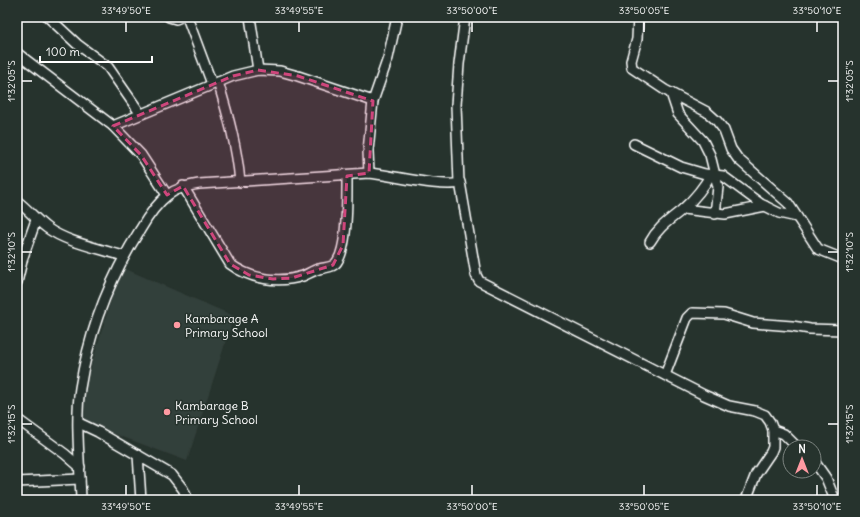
<svg xmlns="http://www.w3.org/2000/svg" width="860" height="517" font-family="Delius,sans-serif">
  <style>
    .built { fill: #333f3a }
    .lines { fill: none; stroke-linecap: round; stroke-linejoin: round }
    .minor-casing { stroke: #fff; stroke-width: 12 }
    .minor { stroke: #26332d; stroke-width: 9 }
    .marked { fill: #ce467c; fill-opacity: 0.2; stroke: #ce467c; stroke-width: 3; stroke-dasharray: 8 5; stroke-linejoin: round }
    .ticks { fill: none; stroke: #fff; stroke-width: 1.5 }
    .poi-dot { fill: #ff9aa2; stroke: #26332d; stroke-width: 1.5 }
    .labels { text-anchor: middle; dominant-baseline: central; stroke-width: 3; stroke-linejoin: round; paint-order: stroke }
    .poi-label { font-size: 12px; fill: #fff; stroke: #26332d; text-anchor: start }
    .neatline { fill: none; stroke: #fff; stroke-width: 1.5 }
    .ticks-label { font-size: 10px; text-anchor: middle; fill: #fff }
  </style>
  <rect width="100%" height="100%" fill="#26332d"/>
  <filter id="ink" filterUnits="userSpaceOnUse"><feTurbulence type="fractalNoise" baseFrequency=".025" numOctaves="2"/><feDisplacementMap in="SourceGraphic" scale="8" xChannelSelector="R" yChannelSelector="G"/><feConvolveMatrix kernelMatrix="1 2 1 2 8 2 1 2 1" color-interpolation-filters="sRGB"/></filter>
  <g filter="url(#ink)">
    <polygon class="built" points="121,267 234,316 187,461 75,419"/>
    <g class="lines">
      <defs>
        <g id="minor">
          <polyline points="48,17 77,44 108,67 140,113"/>
          <polyline points="169,17 176,19 181,17"/>
          <polyline points="187,17 212,84"/>
          <polyline points="250,17 258,70"/>
          <polyline points="638,17 637,39 631,61 632,68 665,90 707,112 717,121 724,130 731,149 738,159 788,203 818,249 843,259"/>
          <polyline points="17,53 113,126 141,155 167,195"/>
          <path d="M218,82C228,115 237,147 240,182"/>
          <polyline points="671,93 678,114 703,141 710,155 718,187 715,214"/>
          <polyline points="113,126 233,76 258,70 280,71 298,76 373,101"/>
          <polyline points="634,144 681,167 705,174 723,176 761,204 779,213 797,217"/>
          <polyline points="369,173 368,151 373,101 388,58 397,17"/>
          <polyline points="460,182 476,275 479,281 704,395 729,406 755,411 765,415 770,422 773,430 773,447 771,452 756,474 746,500"/>
          <path d="M183,186L230,264C250,279 278,284 303,276C308,274 314,270 319,269C327,267 334,268 338,260C348,244 347,196 347,176"/>
          <path d="M17,201C28,209 36,220 47,228C68,243 99,248 123,256"/>
          <polyline points="683,209 725,214 765,206"/>
          <path d="M650,242C658,227 670,220 683,209C694,199 704,187 711,174"/>
          <polyline points="17,282 23,257 36,220"/>
          <polyline points="665,375 687,318 692,313 724,314 753,323 792,326 810,329 843,330"/>
          <polyline points="17,419 65,454 80,467"/>
          <polyline points="79,423 98,432 172,475 183,489 188,500"/>
          <polyline points="773,430 784,434 797,447"/>
          <polyline points="138,455 141,500"/>
          <polyline points="814,461 826,478 835,500"/>
          <polyline points="17,482 80,479"/>
          <path d="M81,500C80,466 75,420 80,388C89,331 109,279 140,230C147,218 156,204 168,195C177,188 187,186 199,184L369,173C391,175 442,188 459,183L456,105L459,64L465,17"/>
        </g>
      </defs>
      <use href="#minor" class="minor-casing"/>
      <use href="#minor" class="minor"/>
    </g>
  </g>
  <path class="marked" d="M258,70L298,76L373,101L369,173L347,176L343,245L333,265L292,278L273,279L249,275L230,264L183,186L167,195L141,155L113,126L233,76Z"/>
  <path class="ticks" d="M126,22V32M299,22V32M472,22V32M644,22V32M817,22V32M22,81H32M828,81H838M22,252H32M828,252H838M22,424H32M828,424H838M126,485V495M299,485V495M472,485V495M644,485V495M817,485V495"/>
  <g class="poi-dot">
    <circle cx="177" cy="325" r="4"/>
    <circle cx="167" cy="412" r="4"/>
  </g>
  <g class="labels">
    <g class="poi-label">
      <text x="185" y="318">Kambarage A<tspan x="185" dy="14">Primary School</tspan></text>
      <text x="175" y="405">Kambarage B<tspan x="175" dy="14">Primary School</tspan></text>
    </g>
  </g>
  <rect width="860" height="517" fill="none" stroke="#26332d" stroke-width="44"/>
  <g transform="translate(802 459)"><circle r="19" fill="#26332d" stroke="#7d8581"/>
  <path d="M0-3L7 15L0 10L-7 15Z" fill="#ff9aa2"/>
  <text y="-6" font-size="11" font-weight="bold" text-anchor="middle" fill="#ffffff">N</text>
  </g>
  <path d="M40 56v6h112v-6" fill="none" stroke="#ffffff" stroke-width="2"/>
  <text x="46" y="56" font-size="12" fill="#ffffff" stroke="#26332d" stroke-width="3" paint-order="stroke">100 m</text>
  <rect x="22" y="22" width="816" height="473" class="neatline"/>
  <g class="ticks-label">
    <text x="126" y="14">33°49'50"E</text>
    <text x="299" y="14">33°49'55"E</text>
    <text x="472" y="14">33°50'00"E</text>
    <text x="644" y="14">33°50'05"E</text>
    <text x="817" y="14">33°50'10"E</text>
    <text transform="translate(11 81) rotate(-90)" y="4">1°32'05"S</text>
    <text transform="translate(849 81) rotate(-90)" y="4">1°32'05"S</text>
    <text transform="translate(11 252) rotate(-90)" y="4">1°32'10"S</text>
    <text transform="translate(849 252) rotate(-90)" y="4">1°32'10"S</text>
    <text transform="translate(11 424) rotate(-90)" y="4">1°32'15"S</text>
    <text transform="translate(849 424) rotate(-90)" y="4">1°32'15"S</text>
    <text x="126" y="510">33°49'50"E</text>
    <text x="299" y="510">33°49'55"E</text>
    <text x="472" y="510">33°50'00"E</text>
    <text x="644" y="510">33°50'05"E</text>
    <text x="817" y="510">33°50'10"E</text>
  </g>
</svg>
